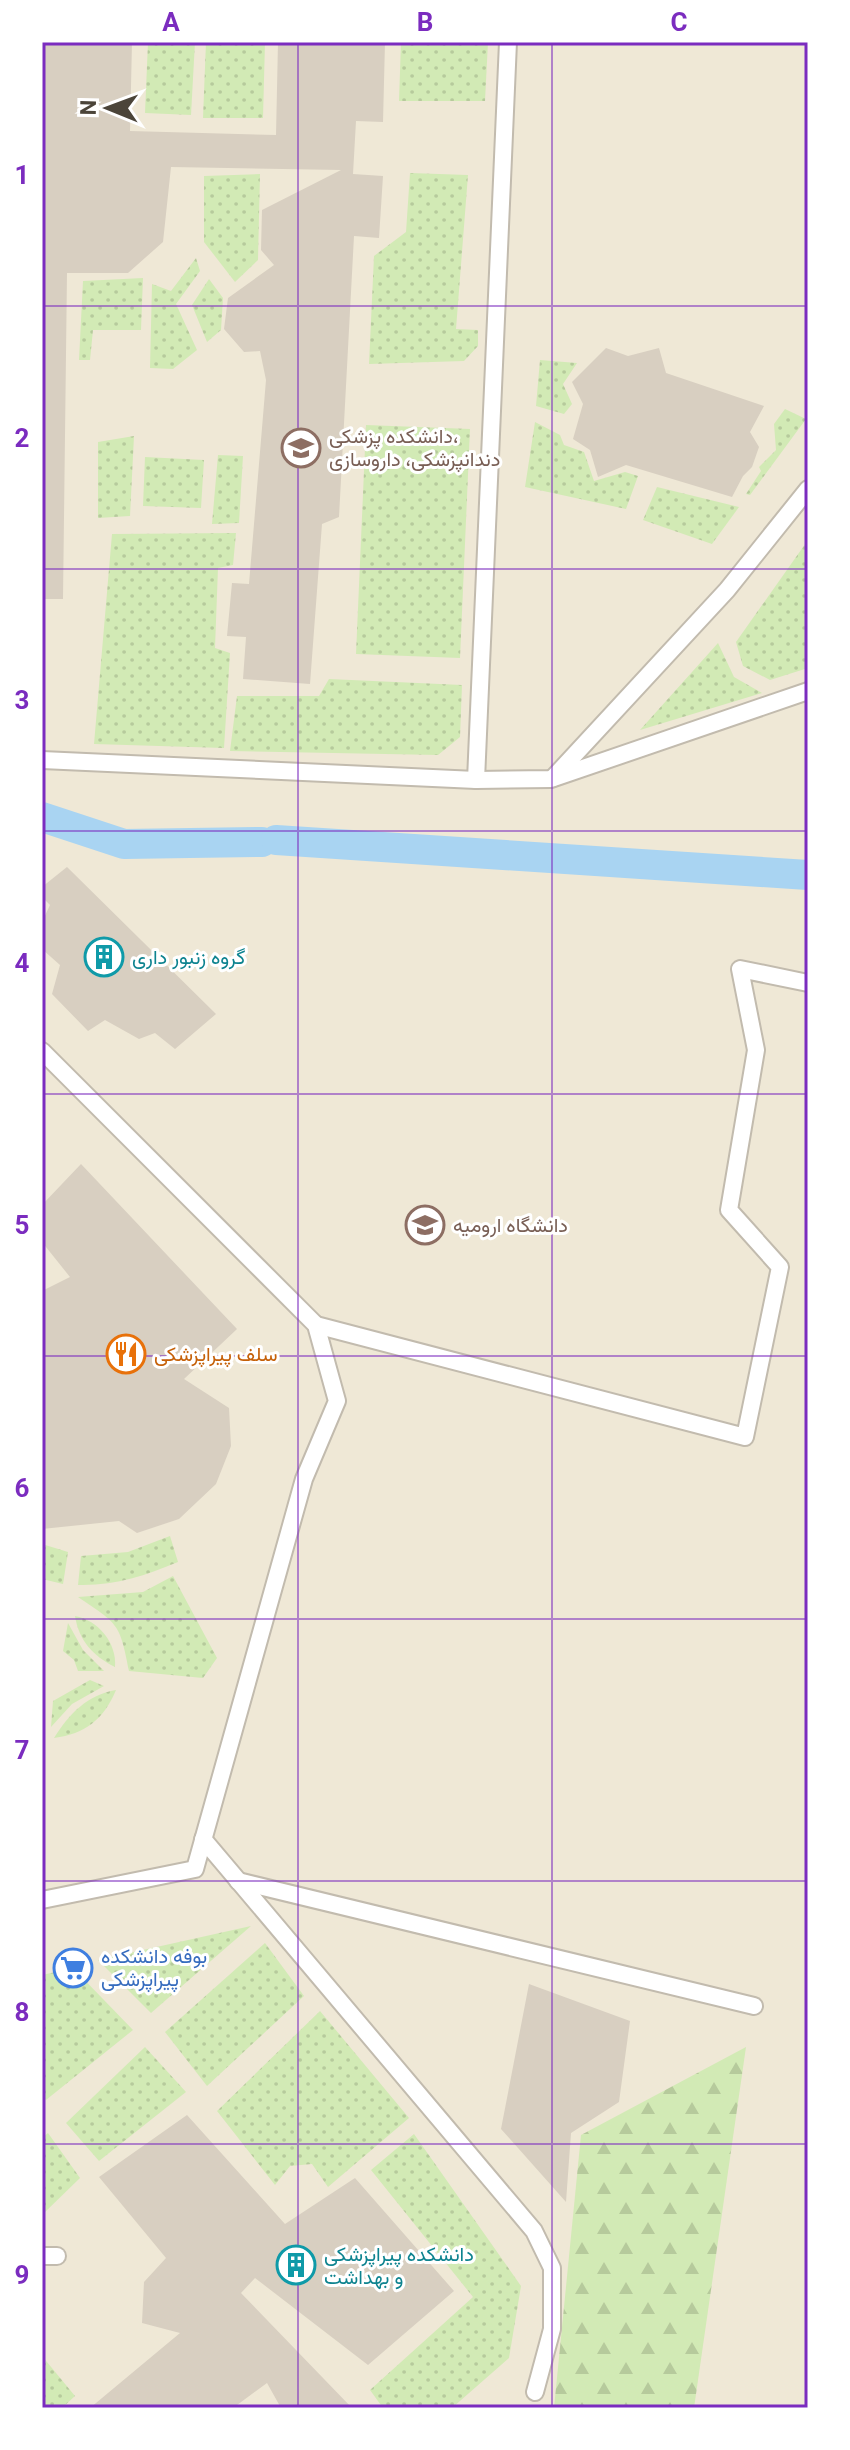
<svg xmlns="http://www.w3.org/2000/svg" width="850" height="2450" font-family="Roboto,Vazirmatn,sans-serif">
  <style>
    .education { fill: #efe8d6 }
    .grass { fill: url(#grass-dots) }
    .forest { fill: url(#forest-firs) }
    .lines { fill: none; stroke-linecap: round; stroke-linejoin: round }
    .canal { stroke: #a9d4f2; stroke-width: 30 }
    .building { fill: #d8cfc1 }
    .service-casing { stroke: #c2bbae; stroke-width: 20 }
    .service { stroke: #fff; stroke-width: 16 }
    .grid { fill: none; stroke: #7b2cbf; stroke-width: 2; stroke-opacity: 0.55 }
    .labels { text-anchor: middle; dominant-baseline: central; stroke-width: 6; stroke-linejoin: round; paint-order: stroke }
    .education-label { font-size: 20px; fill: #785e54; stroke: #fff; text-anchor: start }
    .culture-label { font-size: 20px; fill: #0d838f; stroke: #fff; text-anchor: start }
    .food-label { font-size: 20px; fill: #c56008; stroke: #fff; text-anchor: start }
    .shop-label { font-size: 20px; fill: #366cbe; stroke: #fff; text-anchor: start }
    .neatline { fill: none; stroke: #7b2cbf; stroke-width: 3 }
    .grid-label { font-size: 26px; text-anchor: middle; font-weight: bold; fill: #7b2cbf }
  </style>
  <defs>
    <pattern id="grass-dots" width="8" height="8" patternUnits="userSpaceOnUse" patternTransform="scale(2)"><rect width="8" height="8" fill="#d2eab5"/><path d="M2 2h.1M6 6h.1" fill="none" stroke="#b6ca9c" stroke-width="1.8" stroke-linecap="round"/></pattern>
    <pattern id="forest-firs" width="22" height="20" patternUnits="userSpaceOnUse" patternTransform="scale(2)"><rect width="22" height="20" fill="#d2eab5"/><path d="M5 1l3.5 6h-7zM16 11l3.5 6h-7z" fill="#b6ca9c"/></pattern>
  </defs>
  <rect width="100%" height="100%" fill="#f6f3ec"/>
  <rect class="education" x="42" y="42" width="766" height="2366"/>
  <g class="grass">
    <polygon points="148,42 195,42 191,115 145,113"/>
    <polygon points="206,42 265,42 263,118 203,118"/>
    <polygon points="401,42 488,42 485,101 399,101"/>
    <polygon points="410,173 468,175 456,329 478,330 478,346 464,361 369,364 374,256 406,232"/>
    <polygon points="260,174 258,260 235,282 204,242 204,176"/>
    <polygon points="196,258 200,271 176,304 197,350 173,369 150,368 152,284 171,291"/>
    <polygon points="143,278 141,330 93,330 90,360 79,360 83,281"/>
    <polygon points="209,279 223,298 221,330 207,342 192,305"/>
    <polygon points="540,360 577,363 563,384 572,404 564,414 536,406"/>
    <polygon points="785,409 806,419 750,495 746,494 761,471 759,467 776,450 774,424"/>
    <polygon points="535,422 560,435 564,445 584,452 594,481 625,472 638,476 626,509 525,487"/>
    <polygon points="366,425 470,429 460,658 356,654"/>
    <polygon points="134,436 130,516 98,518 98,442"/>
    <polygon points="218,455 243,456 239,523 212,524"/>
    <polygon points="145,457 204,460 201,508 143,506"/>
    <polygon points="657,487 739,507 712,544 643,520"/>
    <polygon points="236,533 233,565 218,568 215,648 230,653 224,748 94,744 112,534"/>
    <polygon points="808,540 808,668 770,680 743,666 736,642"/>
    <polygon points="718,643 734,677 762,693 640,730"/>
    <polygon points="329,679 462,685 460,737 438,755 230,751 237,696 319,696"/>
    <path d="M170,1536L178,1562C144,1576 115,1586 78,1585L81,1556L128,1552Z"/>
    <polygon points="42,1544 68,1552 63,1584 42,1579"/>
    <path d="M173,1576L217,1658L203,1678L129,1671C120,1623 118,1624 78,1597L143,1592Z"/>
    <path d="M75,1616C98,1620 117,1643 115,1667C93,1656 79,1641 75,1616Z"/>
    <polygon points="68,1623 83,1650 104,1671 78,1671 74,1660 63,1651"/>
    <polygon points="90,1680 104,1686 72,1704 51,1727 53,1701"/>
    <path d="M116,1690C104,1719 85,1734 54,1738C69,1714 87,1695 116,1690Z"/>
    <polygon points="251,1926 151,2013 98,1960"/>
    <polygon points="265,1943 304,1996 207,2086 165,2032"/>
    <polygon points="73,1968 133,2030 46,2100 42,2096 42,1975"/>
    <polygon points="320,2011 409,2118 328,2187 312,2164 290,2166 275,2185 217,2111"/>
    <polygon points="145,2047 186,2092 99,2161 66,2123"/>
    <polygon points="48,2133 80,2178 42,2215 42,2138"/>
    <polygon points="414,2134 521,2286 509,2358 452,2408 383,2408 370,2390 473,2297 371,2170"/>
    <polygon points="42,2356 75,2396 62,2408 42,2408"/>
  </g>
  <polygon class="forest" points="746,2047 694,2408 554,2408 581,2135"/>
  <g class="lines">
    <g class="canal">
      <polyline points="42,817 124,844 262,842"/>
      <polyline points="276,840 808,875"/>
    </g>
  </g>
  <g class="building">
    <polygon points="42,42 132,42 130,131 276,135 278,42 385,42 383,122 356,121 353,174 383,176 379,238 354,236 339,517 322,524 310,684 243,679 246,637 227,636 232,583 249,584 266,380 260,351 244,352 224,329 228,298 274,265 261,250 262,210 341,170 171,167 163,242 128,273 67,273 63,599 42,599"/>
    <polygon points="606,348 628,356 659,348 666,373 764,406 750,432 759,447 752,467 743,476 732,497 626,465 598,477 590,450 573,439 583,404 572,382"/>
    <polygon points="67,867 216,1014 175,1049 155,1033 139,1039 105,1020 88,1031 52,994 60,965 42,949 42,922 50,905 42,897 42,887"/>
    <polygon points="81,1164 237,1329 184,1379 229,1408 231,1446 216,1484 179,1519 137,1533 119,1521 42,1529 42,1291 70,1277 42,1242 42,1205"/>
    <polygon points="529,1984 630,2021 619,2102 571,2133 566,2202 501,2129"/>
    <polygon points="187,2115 285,2224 355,2178 454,2291 368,2365 255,2278 241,2293 352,2408 281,2408 267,2383 233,2408 90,2408 180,2333 142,2323 144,2282 166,2258 99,2177"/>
  </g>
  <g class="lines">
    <defs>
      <g id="service">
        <polyline points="42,760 476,780 551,779 808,691"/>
        <polyline points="553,778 727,590 808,489"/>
        <polyline points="476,780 508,42"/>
        <polyline points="42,1051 316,1325 337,1401 304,1479 195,1869 42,1900"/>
        <polyline points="316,1325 745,1437 780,1267 729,1210 756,1050 740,969 808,983"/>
        <polyline points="203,1839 534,2231 552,2268 552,2329 535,2392"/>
        <polyline points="238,1881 754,2006"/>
        <polyline points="42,2256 57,2256"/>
      </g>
    </defs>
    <use href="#service" class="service-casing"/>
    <use href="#service" class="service"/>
  </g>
  <path class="grid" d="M298,42V2408M552,42V2408M42,306H808M42,569H808M42,831H808M42,1094H808M42,1356H808M42,1619H808M42,1881H808M42,2144H808"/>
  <defs>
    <symbol id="university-ring" viewBox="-11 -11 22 22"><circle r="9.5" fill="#fff" stroke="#8d6e63" stroke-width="1.5"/><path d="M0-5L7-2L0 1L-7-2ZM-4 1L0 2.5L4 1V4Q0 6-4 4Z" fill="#8d6e63"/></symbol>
    <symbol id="building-ring" viewBox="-11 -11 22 22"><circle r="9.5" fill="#fff" stroke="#0f9aa8" stroke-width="1.5"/><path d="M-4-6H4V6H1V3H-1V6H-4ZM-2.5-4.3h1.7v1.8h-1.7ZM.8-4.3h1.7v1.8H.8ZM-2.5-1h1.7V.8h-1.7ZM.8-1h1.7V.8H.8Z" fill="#0f9aa8"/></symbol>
    <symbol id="restaurant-ring" viewBox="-11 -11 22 22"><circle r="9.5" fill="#fff" stroke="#e8710a" stroke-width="1.5"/><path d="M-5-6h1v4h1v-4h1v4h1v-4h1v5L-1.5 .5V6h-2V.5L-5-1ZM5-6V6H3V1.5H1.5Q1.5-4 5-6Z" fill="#e8710a"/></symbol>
    <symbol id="supermarket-ring" viewBox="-11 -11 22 22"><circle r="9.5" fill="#fff" stroke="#3f7fe0" stroke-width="1.5"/><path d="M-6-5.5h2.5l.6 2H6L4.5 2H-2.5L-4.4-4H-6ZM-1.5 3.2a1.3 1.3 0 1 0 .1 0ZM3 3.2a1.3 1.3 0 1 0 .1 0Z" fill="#3f7fe0"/></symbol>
  </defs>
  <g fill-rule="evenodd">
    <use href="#university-ring" x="279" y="426" width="44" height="44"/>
    <use href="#building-ring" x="82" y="935" width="44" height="44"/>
    <use href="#university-ring" x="403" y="1203" width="44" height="44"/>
    <use href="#restaurant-ring" x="104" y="1332" width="44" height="44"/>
    <use href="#supermarket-ring" x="51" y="1946" width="44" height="44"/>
    <use href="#building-ring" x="274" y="2243" width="44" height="44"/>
  </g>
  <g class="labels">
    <g class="education-label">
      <text x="329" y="436">دانشکده پزشکی،<tspan x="329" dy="23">دندانپزشکی، داروسازی</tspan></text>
      <text x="453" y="1225">دانشگاه ارومیه</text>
    </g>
    <g class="culture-label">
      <text x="132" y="957">گروه زنبور داری</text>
      <text x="324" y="2254">دانشکده پیراپزشکی<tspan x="324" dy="23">و بهداشت</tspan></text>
    </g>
    <g class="food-label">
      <text x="154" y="1354">سلف پیراپزشکی</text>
    </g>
    <g class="shop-label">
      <text x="101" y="1956">بوفه دانشکده<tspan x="101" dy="23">پیراپزشکی</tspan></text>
    </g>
  </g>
  <rect width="850" height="2450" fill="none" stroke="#ffffff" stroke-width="88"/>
  <g transform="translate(108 108) rotate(271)" stroke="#ffffff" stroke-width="6" paint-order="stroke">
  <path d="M0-6L14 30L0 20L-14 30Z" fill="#4b4439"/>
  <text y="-12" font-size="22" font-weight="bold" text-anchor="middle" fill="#4b4439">N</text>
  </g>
  <rect x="44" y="44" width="762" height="2362" class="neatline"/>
  <g class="grid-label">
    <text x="171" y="31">A</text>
    <text x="425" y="31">B</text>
    <text x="679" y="31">C</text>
    <text x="22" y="184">1</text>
    <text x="22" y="447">2</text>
    <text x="22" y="709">3</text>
    <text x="22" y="972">4</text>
    <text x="22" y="1234">5</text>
    <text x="22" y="1497">6</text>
    <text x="22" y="1759">7</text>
    <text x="22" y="2021">8</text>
    <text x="22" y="2284">9</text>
  </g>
</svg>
